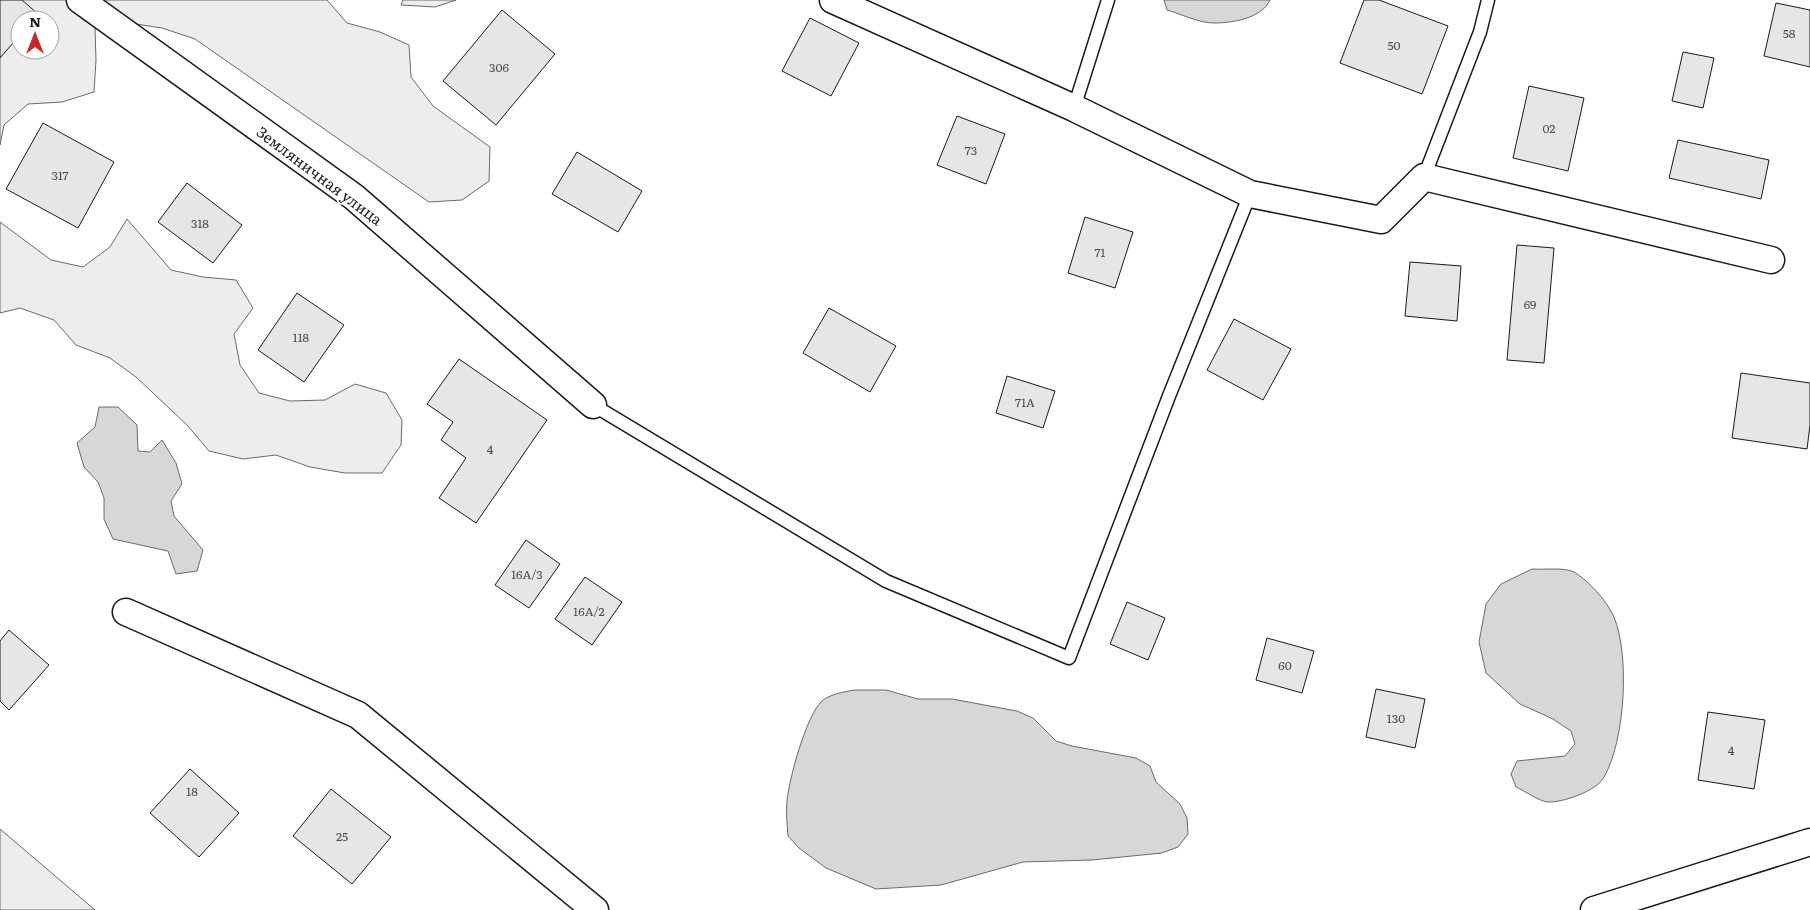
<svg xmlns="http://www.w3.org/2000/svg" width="1810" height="910" font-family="Literata,serif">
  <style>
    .built { fill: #ededed; stroke: #6a6a6a; fill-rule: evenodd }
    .water { fill: #d7d7d7; stroke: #6a6a6a }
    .building { fill: #e6e6e6; stroke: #1a1a1a }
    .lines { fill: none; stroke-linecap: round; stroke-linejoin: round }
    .service-casing { stroke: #1a1a1a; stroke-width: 15 }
    .minor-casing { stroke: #1a1a1a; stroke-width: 29 }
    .service { stroke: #fff; stroke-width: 12 }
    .minor { stroke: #fff; stroke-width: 26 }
    .labels { text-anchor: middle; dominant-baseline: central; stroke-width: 4; stroke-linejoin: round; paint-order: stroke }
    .number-label { font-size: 12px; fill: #4d4d4d }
    .street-label { font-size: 15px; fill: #1a1a1a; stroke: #fff }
  </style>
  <rect width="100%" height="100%" fill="#fff"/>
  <g class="built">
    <path d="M0,0H327L347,23L380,32L409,45L411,77L433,106L490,147L489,181L462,200L429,202L195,39L162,28L129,23L95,28L96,60L94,92L62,102L28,104L4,125L0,145ZM20,20H50V50H20Z"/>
    <polygon points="403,0 456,0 435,7 401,5"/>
    <polygon points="127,219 171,270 203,277 236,280 253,308 234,334 240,365 259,393 290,401 325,400 355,384 386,393 402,420 401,445 382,473 345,473 310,467 276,455 243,459 209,451 187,425 136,377 110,358 76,345 54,320 20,308 0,313 0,222 51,260 83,267 110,247"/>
    <polygon points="0,829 95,910 0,910"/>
  </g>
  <g class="water">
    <path d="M1164,0H1270C1262,18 1233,23 1214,23C1199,23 1181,14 1167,10Z"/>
    <polygon points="99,407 118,407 137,425 138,451 150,452 162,440 176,463 182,484 171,501 174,516 203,550 197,571 176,574 168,551 113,539 104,519 104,498 98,482 84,467 77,443 95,427"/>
    <path d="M1532,569C1543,570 1564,567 1574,572C1590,582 1606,600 1614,617C1630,656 1625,741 1604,777C1597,791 1562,803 1547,802C1537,800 1525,791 1516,787L1511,774L1517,761L1565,756L1575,744L1571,731L1553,719L1520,704L1486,673L1479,642L1486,604L1501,584Z"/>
    <path d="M854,690H886L918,699H952L1017,711L1033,718L1056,741L1072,746L1136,758L1150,766L1156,782L1180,804L1187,818L1188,834L1178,847L1162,853L1092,860L1023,862L941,885L876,889L826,868L799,848L788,836C787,824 786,812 787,801C789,779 806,716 822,701C830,694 844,692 854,690Z"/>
  </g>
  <g class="building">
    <polygon points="0,0 22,0 38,14 33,20 20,20 20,35 0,58"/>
    <polygon points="1364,0 1379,0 1448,26 1422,94 1340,63"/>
    <polygon points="1776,3 1810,10 1810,67 1764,56"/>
    <polygon points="502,10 555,54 496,125 443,81"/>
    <polygon points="810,18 859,43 831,96 782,71"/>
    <polygon points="1683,52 1714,58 1703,108 1672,101"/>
    <polygon points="1529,86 1584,98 1568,171 1513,158"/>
    <polygon points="957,116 1005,134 986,184 937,165"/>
    <polygon points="43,123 114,162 78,228 6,189"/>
    <polygon points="1678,140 1769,160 1761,199 1669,178"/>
    <polygon points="577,152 642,191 618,232 552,194"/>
    <polygon points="187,183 242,225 213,263 158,222"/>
    <polygon points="1085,217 1133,232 1115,288 1068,273"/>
    <polygon points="1517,245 1554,248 1544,363 1507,360"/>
    <polygon points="1410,262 1461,266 1457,321 1405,316"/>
    <polygon points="297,293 344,325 304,382 258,350"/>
    <polygon points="829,308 896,346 870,392 803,353"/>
    <polygon points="1234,319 1291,349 1263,400 1207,370"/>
    <polygon points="459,359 547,420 476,523 439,498 466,458 441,440 453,422 427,404"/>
    <polygon points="1741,373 1810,383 1810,425 1807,449 1732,438"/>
    <polygon points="1007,376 1055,391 1043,428 996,413"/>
    <polygon points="526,540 560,564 529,608 495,585"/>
    <polygon points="585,577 622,602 592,645 555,619"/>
    <polygon points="1127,602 1165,618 1148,660 1110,644"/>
    <polygon points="9,630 49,665 9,710 0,701 0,641"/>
    <polygon points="1267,638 1314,651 1302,693 1256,680"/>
    <polygon points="1376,689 1425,699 1415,748 1366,737"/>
    <polygon points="1708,712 1765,720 1754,789 1698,780"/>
    <polygon points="190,769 239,813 199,857 150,813"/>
    <polygon points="331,789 391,837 352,884 293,836"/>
  </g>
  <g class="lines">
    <defs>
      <g id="service">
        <polyline points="1074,108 1108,0"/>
        <polyline points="1424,177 1480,32 1488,0"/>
        <polyline points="593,405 886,581 1069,658 1169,396 1250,194"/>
      </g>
      <g id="minor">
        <polyline points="80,0 354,197 593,405"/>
        <polyline points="833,0 1074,108 1250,194 1381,220 1424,177 1771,260"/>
        <polyline points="126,612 358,715 595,910"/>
        <polyline points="1594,910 1810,842"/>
      </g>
    </defs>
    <use href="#service" class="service-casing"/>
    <use href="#minor" class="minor-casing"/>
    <use href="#service" class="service"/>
    <use href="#minor" class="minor"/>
  </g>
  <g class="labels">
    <g class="number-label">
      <text x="1789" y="33">58</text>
      <text x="1394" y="45">50</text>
      <text x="499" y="67">306</text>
      <text x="1549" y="128">02</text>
      <text x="971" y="150">73</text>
      <text x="60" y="175">317</text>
      <text x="200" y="223">318</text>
      <text x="1100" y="252">71</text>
      <text x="1530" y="304">69</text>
      <text x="301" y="337">118</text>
      <text x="1025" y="402">71А</text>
      <text x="490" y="449">4</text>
      <text x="527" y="574">16А/3</text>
      <text x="589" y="611">16А/2</text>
      <text x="1285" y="665">60</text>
      <text x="1396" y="718">130</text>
      <text x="1731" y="750">4</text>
      <text x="192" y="791">18</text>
      <text x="342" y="836">25</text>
    </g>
    <g class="street-label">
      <text transform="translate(320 175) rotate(37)">Земляничная улица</text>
    </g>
  </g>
  <g transform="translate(35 35)"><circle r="24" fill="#ffffff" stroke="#a3a3a3"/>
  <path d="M0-4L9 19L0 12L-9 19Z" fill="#c62828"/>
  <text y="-8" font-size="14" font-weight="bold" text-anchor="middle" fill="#1a1a1a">N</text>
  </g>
</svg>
